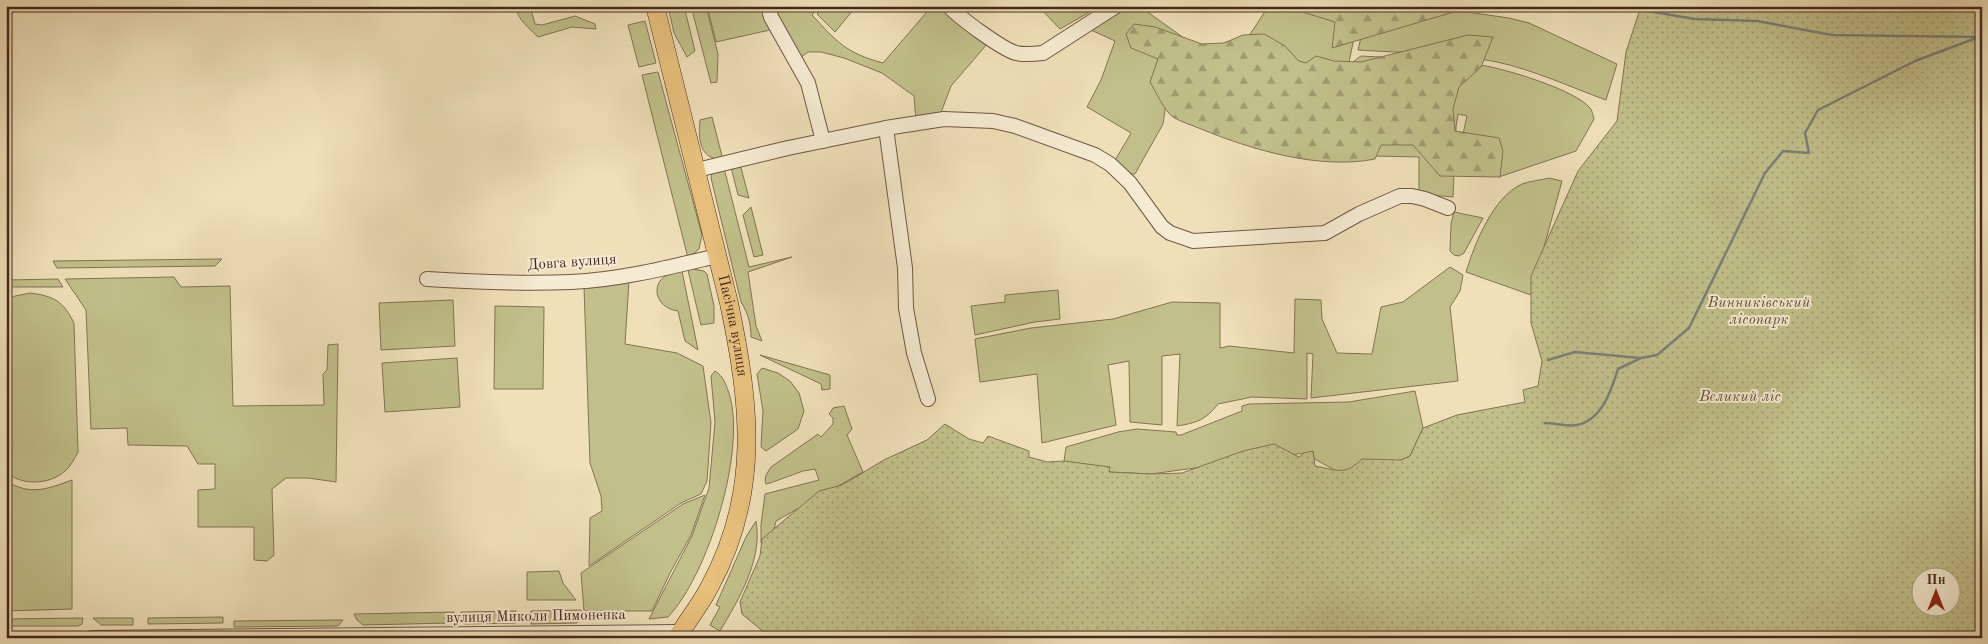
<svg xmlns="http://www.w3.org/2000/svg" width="1988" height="644" font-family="'Old Standard TT',serif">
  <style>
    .green { fill: #c1c08a; stroke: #837454 }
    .forest { fill: url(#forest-firs); stroke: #837454 }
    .park { fill: url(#park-dots); stroke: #837454; fill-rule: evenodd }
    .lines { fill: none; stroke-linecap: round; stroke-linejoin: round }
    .stream { stroke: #7a807b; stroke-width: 2.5 }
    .minor-casing { stroke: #705644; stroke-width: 16 }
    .major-casing { stroke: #45281d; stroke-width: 19 }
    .minor { stroke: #f5ebd2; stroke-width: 14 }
    .major { stroke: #e8c07c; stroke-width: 18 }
    .labels { text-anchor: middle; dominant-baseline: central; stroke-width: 4; stroke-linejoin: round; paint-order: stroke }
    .street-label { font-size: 15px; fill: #45281d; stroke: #f5ebd2 }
    .park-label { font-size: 15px; font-style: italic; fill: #644e38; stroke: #f5ebd2 }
  </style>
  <defs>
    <pattern id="forest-firs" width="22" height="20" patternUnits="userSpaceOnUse" patternTransform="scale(1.25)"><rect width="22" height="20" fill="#c1c08a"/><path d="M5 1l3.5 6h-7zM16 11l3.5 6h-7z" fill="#9f9c70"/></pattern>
    <pattern id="park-dots" width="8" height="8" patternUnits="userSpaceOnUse" patternTransform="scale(1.25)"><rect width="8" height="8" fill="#c1c08a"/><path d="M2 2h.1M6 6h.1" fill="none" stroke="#9f9c70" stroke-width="1.8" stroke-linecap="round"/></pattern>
  </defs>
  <rect width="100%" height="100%" fill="#efe0b9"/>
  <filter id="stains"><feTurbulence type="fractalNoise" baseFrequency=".004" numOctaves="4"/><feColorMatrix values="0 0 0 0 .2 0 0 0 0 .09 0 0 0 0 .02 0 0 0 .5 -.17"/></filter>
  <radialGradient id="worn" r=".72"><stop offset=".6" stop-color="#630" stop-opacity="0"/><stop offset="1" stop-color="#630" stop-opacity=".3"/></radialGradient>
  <g class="green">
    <path d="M515,6H530L535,24L542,25L575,16L595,24L596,29L572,27L538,37C529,28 518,20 515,6Z"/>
    <polygon points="668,6 684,6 695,51 687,57 674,33"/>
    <polygon points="691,6 706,6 718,54 717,82 711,83"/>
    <polygon points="707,6 763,6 770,30 716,42"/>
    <path d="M772,6H820L812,15C837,42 846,53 883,63L932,6H941L953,17L988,43L951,86L939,118L916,121L914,96L882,73L844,58L821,52H808L800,58Z"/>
    <polygon points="824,6 851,6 854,9 835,32 817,14"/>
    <polygon points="1038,6 1100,6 1060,29"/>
    <polygon points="1129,6 1139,6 1184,38 1167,96 1163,124 1135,174 1129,174 1114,162 1131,133 1087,107 1101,80 1115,41 1091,30"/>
    <polygon points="1268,7 1279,9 1295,7 1358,19 1344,86 1235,57"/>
    <path d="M1368,7L1424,12H1467L1509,18L1529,23L1617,64L1606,100C1570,87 1534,70 1497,62C1452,53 1404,53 1358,50Z"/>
    <polygon points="645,21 656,63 639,67 628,25"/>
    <path d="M1361,56C1400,58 1441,60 1480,65C1503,68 1576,90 1590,108C1592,110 1593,115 1594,119L1576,151L1499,177L1461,143L1467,116L1458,114L1456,127L1453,197L1419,194V157L1372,156L1350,79L1354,61Z"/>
    <polygon points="658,72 702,235 699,249 688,258 642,75"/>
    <path d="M712,117L723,160C699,159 698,139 700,120Z"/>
    <polygon points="740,164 749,198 738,195 731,167"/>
    <path d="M724,168L749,267L792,257L748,272L756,326L762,341L751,337C751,324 748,313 741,302L711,178L712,173Z"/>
    <path d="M1549,178L1562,181L1531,295L1466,272C1475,243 1493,197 1522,184C1530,181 1541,180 1549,178Z"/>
    <polygon points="751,207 763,255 754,257 743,215"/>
    <polygon points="1454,212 1483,218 1464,253 1459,256 1454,255 1450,251 1451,224"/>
    <polygon points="222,259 215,266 57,268 53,261"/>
    <path d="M1450,267L1463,275L1460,291L1450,307L1458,381L1311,398L1313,354L1307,353V399L1252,397L1218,404C1206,420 1196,423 1177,426L1180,354L1162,356V425L1130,422L1129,361L1108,365L1116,425L1042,443L1037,374L980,382L975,339L1031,328L1113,319L1172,302L1220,303V348L1229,346L1294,353L1295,299L1321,300L1322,319L1337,353L1372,354L1381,307L1403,302Z"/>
    <polygon points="693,269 704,271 707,274 714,306 714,323 701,325 688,270"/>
    <path d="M682,271L698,350L685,341L678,311C654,308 649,281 671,273C674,272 679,272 682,271Z"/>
    <polygon points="174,277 181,287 230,286 233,406 324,405 323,374 327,370 328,345 338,344 336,482 308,478 286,478 272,489 274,555 267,561 254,560 254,527 198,527 198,490 215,489 215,464 198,464 187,446 128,445 127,428 91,429 86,310 65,279"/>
    <polygon points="58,279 63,287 6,287 6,280"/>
    <polygon points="629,281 625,344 677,353 703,366 711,423 707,481 701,494 681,503 589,566 590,518 602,511 601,496 590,463 584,287"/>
    <polygon points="1058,290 1060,319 1035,322 975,335 971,306 1005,302 1005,295"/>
    <path d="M30,293C54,296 63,301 74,323L78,452C74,459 71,466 65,471C50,485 21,486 6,472V300L15,296Z"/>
    <polygon points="453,300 455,346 381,350 379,303"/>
    <polygon points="495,306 544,307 543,389 494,389"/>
    <polygon points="760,355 830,375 830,389 822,390 821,384"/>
    <polygon points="457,358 460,407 385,412 382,363"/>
    <polygon points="762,368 778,373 790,381 799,393 804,411 798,429 766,451 761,447 763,411 757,374"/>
    <path d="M715,371C724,377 725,383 729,393C747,450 708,575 668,617L649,619L692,536L709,488L715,422L711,376Z"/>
    <polygon points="1415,391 1423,428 1410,456 1401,460 1338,472 1304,453 1151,474 1109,472 1064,461 1066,447 1118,432 1137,429 1176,432 1177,435 1181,435 1242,411 1242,406 1249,404 1349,402"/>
    <polygon points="844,406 852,429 847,435 863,472 776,521 770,546 761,543 761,525 765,494 819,480 815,469 803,471 770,483 766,484 765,481 766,475 771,467 818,434 821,437 833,424 833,418 829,414 833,408"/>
    <path d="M72,480V609L6,611V481C31,496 47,489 72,480Z"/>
    <polygon points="705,495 691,535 670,573 652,611 584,611 581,573 683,504"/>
    <path d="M756,521C763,559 739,599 720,631L710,625L720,607L716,605L746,537Z"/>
    <polygon points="559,571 563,583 576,600 527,600 527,572"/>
    <polygon points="581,610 581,619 577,623 531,624 531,611"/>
    <polygon points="516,611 516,623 465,624 461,621 461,612"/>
    <polygon points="454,612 454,621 451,623 363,625 357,620 354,614"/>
    <polygon points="223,617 223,623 148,624 148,618"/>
    <polygon points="83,618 82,624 78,626 6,626 6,619"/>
    <polygon points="93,618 133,618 133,625 101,625"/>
    <polygon points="343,620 338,626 234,627 234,621"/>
  </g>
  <g class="forest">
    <polygon points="1283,6 1474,6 1332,48 1335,22"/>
    <path d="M1134,24L1155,27L1202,44L1224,43L1243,35L1264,34L1285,46L1299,61L1306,63L1316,56L1334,61L1361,62L1468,35L1493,37L1481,67L1459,87L1453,109L1455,131L1499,138L1503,151L1500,177L1440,176L1413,145H1381L1375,159C1320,170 1252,150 1201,129C1192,125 1181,122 1173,117C1165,112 1155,90 1150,82L1158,59L1131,48L1126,34Z"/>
  </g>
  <path class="park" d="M1641,6H1982V638H771L742,614L740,602L760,556L762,539L819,491L842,485L884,460L927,440L945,424L969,439L983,443L988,436L1029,451V457L1047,462L1064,461L1110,467L1109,472L1151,474L1182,473L1243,451L1274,444L1299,457L1304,453L1313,451L1315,466C1337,470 1345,476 1362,459L1401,460L1410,456L1423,428L1457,415L1525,402L1523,390L1538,386L1542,361L1531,323V276L1578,171L1617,121L1626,52ZM1920,576H1950V606H1920Z"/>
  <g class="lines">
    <g class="stream">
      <polyline points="1618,6 1695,19 1757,21 1832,35 1979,37 1982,35"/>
      <polyline points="1548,360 1575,352 1640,358"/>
      <path d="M1545,423C1555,423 1568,427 1577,425C1602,420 1611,391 1618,369L1641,358L1657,355L1689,328L1765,173L1783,151L1809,153L1805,133L1818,110L1915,61L1979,37"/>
    </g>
    <defs>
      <g id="minor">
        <polyline points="768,6 771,17 808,83 823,141"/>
        <path d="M949,6C958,17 1002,49 1016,53C1025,55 1034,54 1043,53L1116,6"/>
        <polyline points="886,128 905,268 906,308 914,353 928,399"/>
        <polyline points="697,170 788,148 886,128 944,119 993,121 1015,126 1095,155 1110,164 1130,183 1162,227 1170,233 1193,241 1325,233 1359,214 1400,196 1412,196 1425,199 1448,208"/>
        <path d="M427,279C475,282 523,284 571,282C620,280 670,267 717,256"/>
        <polyline points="93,638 680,632"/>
      </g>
      <g id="major">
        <path id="s1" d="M655,6L729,303C750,403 761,492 710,586C701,604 687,621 677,638"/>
      </g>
    </defs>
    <use href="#minor" class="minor-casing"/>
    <use href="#major" class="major-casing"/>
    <use href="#minor" class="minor"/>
    <use href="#major" class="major"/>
  </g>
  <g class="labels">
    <g class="street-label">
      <text transform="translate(572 263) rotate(-4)">Довга вулиця</text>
      <text stroke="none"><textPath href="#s1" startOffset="329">Пасічна вулиця</textPath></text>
      <text transform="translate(536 617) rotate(-1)">вулиця Миколи Пимоненка</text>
    </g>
    <g class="park-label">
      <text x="1759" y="303">Винниківський<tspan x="1759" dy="17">лісопарк</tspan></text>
      <text x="1740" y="397">Великий ліс</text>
    </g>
  </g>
  <rect width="1988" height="644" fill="none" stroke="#efe0b9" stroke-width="25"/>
  <rect x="8" y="8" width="1973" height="629" fill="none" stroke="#45281d" stroke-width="2.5"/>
  <rect x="12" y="12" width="1963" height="619" fill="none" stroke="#45281d"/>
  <g transform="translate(1936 592)"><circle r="24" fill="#f5ebd2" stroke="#af9d8a"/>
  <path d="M0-4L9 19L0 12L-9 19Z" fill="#8f2418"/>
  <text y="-8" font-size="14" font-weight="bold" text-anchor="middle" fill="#45281d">Пн</text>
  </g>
  <rect width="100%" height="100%" filter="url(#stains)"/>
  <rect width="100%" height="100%" fill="url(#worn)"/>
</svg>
